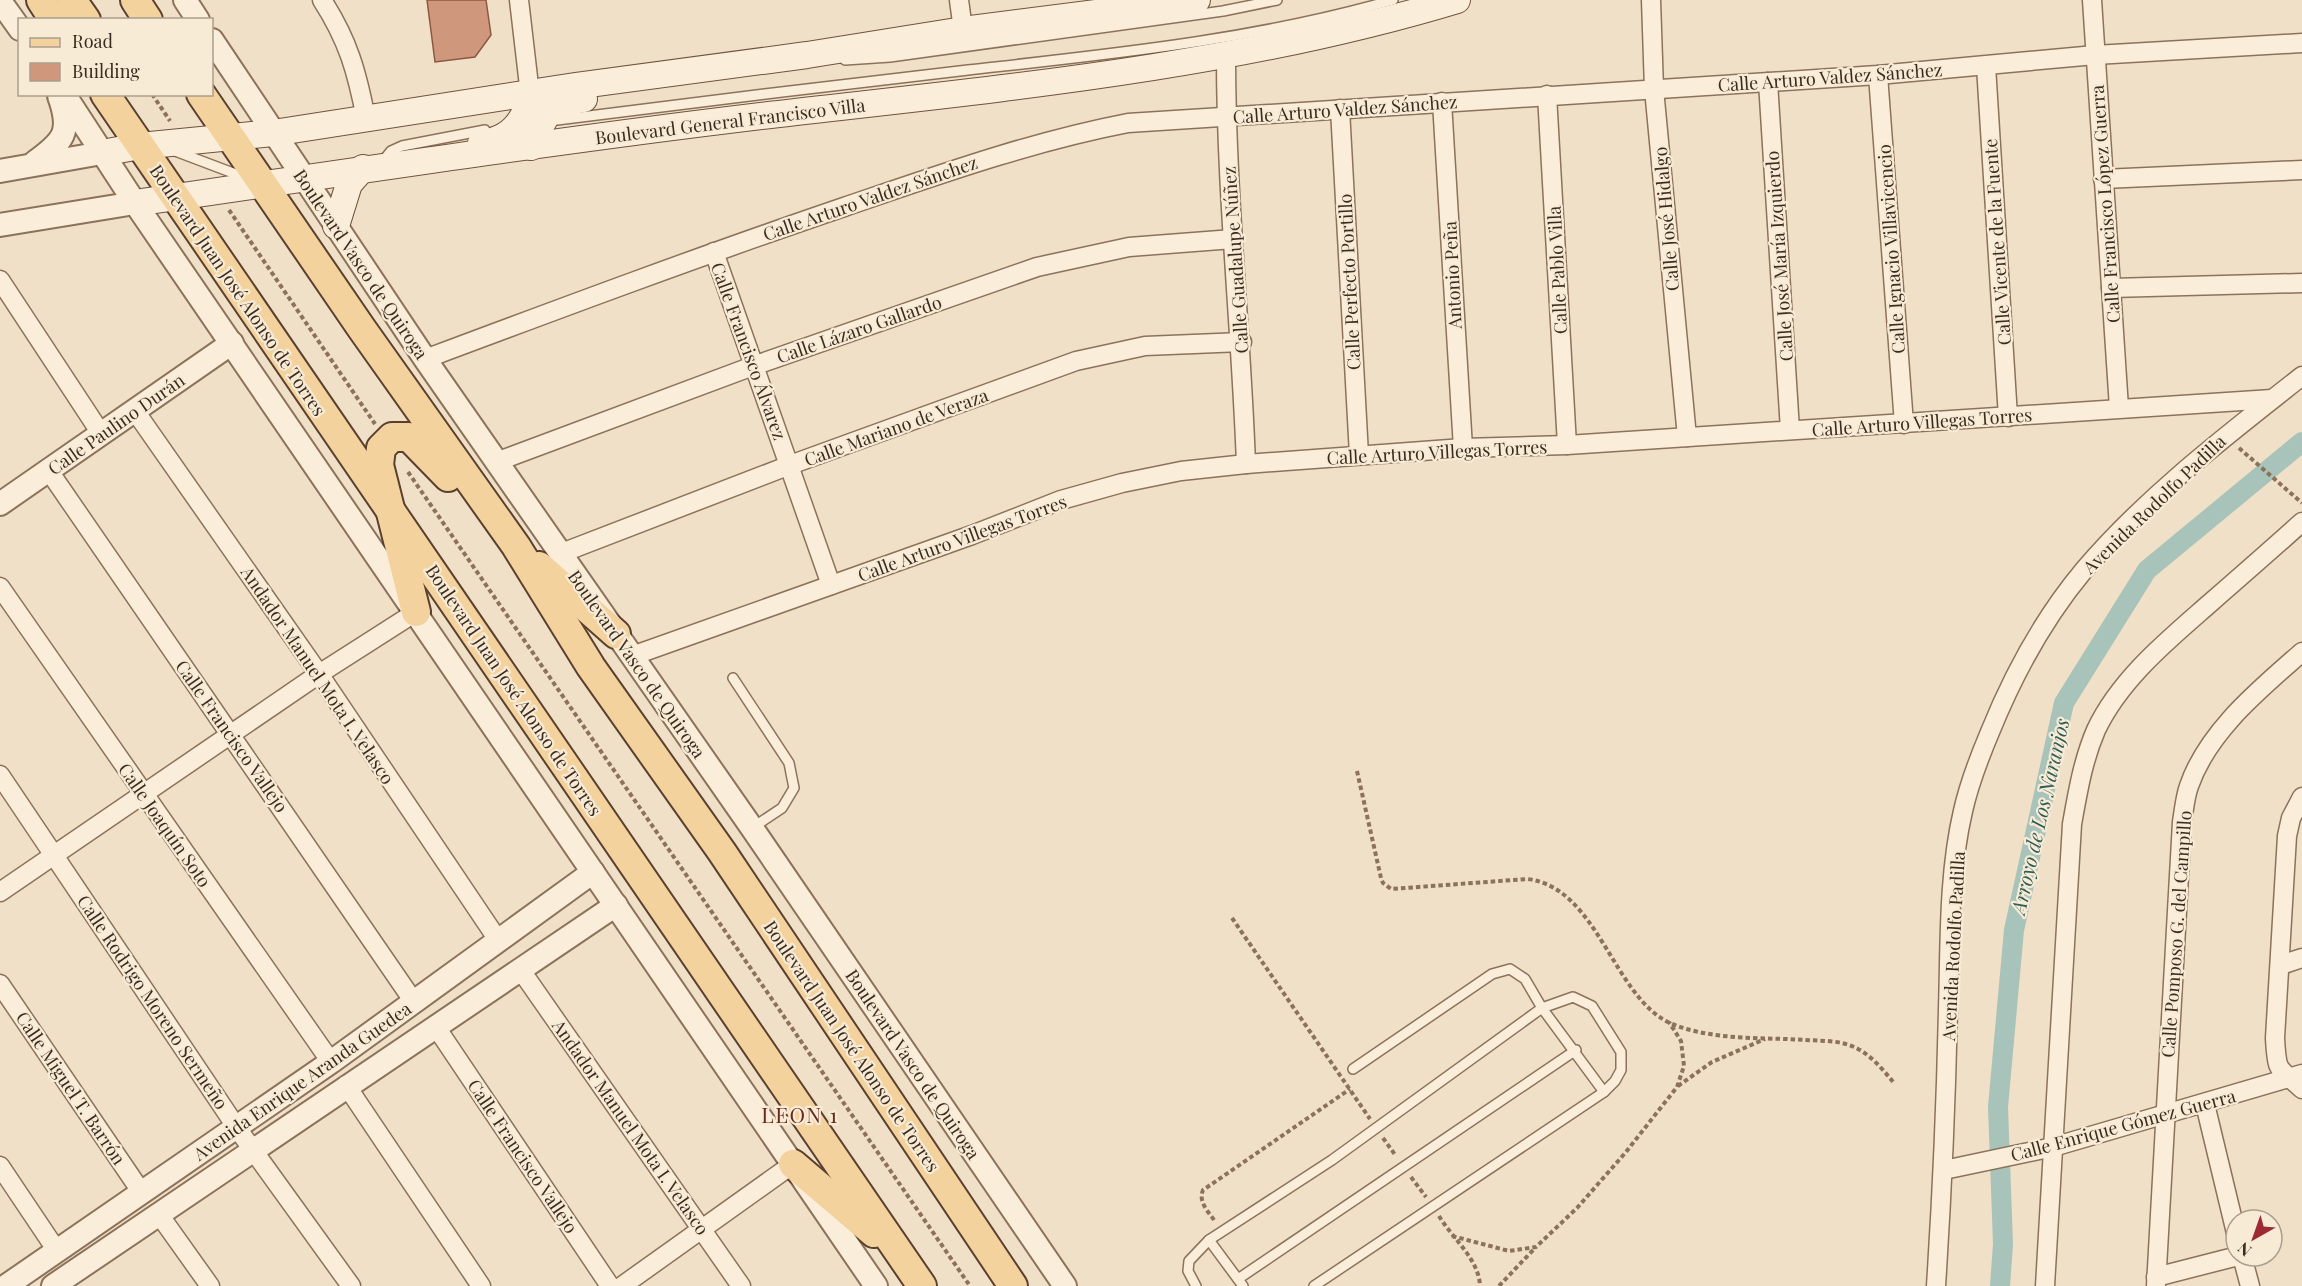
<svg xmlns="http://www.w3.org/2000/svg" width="2302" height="1286" font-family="'Playfair Display',serif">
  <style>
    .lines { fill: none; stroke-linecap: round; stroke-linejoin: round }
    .canal { stroke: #a8c3b9; stroke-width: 20 }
    .building { fill: #cf987c; stroke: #8c5940; stroke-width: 1.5 }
    .service-casing { stroke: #8c725b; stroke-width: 12 }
    .minor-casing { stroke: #8c725b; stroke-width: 21 }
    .tertiary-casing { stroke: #8c725b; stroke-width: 26 }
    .secondary-casing { stroke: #6e533e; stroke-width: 28 }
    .primary-casing { stroke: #5a402f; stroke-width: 32 }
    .path { stroke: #8c725b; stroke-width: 4; stroke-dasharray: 4.5 3; stroke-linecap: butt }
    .service { stroke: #faeeda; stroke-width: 9 }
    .minor { stroke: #faeeda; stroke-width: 18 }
    .tertiary { stroke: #faeeda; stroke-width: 22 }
    .secondary { stroke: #faeeda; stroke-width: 26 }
    .primary { stroke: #f3d29e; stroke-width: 28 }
    .labels { text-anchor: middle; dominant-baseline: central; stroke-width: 4.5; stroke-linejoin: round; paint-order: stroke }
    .street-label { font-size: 18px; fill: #3c2b1f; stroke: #f7ebd6 }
    .water-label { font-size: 20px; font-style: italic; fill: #2e5c56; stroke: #f7ebd6 }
    .quarter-label { font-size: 21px; letter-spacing: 1.5px; fill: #6a281d; stroke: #f7ebd6 }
  </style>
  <rect width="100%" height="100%" fill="#f0e0c7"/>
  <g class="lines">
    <polyline class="canal" points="2000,1286 2003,1244 1998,1107 2014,930 2064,703 2147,570 2302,442"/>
  </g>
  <polygon class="building" points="427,0 486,0 491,35 475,57 435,62"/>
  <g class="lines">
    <defs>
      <g id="service">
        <polyline points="845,60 890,57 1223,11 1277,0"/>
        <path d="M549,121C689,103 828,86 968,70C1111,54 1254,40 1393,0"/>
        <polyline points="175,151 249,179"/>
        <polyline points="383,161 391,151 402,146 485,130"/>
        <polyline points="733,678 789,763 794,788 782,808 752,828"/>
        <polyline points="1353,1069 1492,974 1510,969 1525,979 1542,1008 1604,1092"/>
        <polyline points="1209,1240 1243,1286"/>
        <polyline points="1238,1279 1576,1050"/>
        <polyline points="1196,1286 1188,1271 1189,1261 1209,1240 1332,1160 1542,1008 1573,997 1592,1006 1621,1052 1621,1070 1615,1081 1604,1092 1314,1286"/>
      </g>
      <g id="minor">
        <path d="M322,0C348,40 357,72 366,119"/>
        <polyline points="519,0 531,103"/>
        <polyline points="959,0 963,30"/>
        <polyline points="1651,0 1654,89 1687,437"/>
        <polyline points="2092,0 2119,408"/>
        <path d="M1226,56C1226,192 1241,328 1246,464"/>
        <polyline points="1986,66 2008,417"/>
        <polyline points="1878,75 1904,424"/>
        <polyline points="1768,82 1790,430"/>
        <polyline points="1547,95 1567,445"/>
        <polyline points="1442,102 1463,448"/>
        <polyline points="1340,109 1359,455"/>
        <polyline points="2103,179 2302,170"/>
        <polyline points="714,252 831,585"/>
        <polyline points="0,280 102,435"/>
        <polyline points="2111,288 2302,283"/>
        <path d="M425,359C564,307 703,255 844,207C938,175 1030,142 1128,123L1878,75L2095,55L2302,43"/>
        <polyline points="135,411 319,674 498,940"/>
        <polyline points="496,462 753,366 1037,267 1129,247 1233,239"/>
        <polyline points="49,471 414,1002"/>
        <polyline points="559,554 790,465 1076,361 1145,346 1242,342"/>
        <polyline points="0,587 331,1062"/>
        <polyline points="632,656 972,535 1061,500 1122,483 1181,471 1246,464 1463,448 1567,445 2272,399"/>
        <polyline points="0,775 237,1128 351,1286"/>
        <path d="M2302,797L2291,818L2287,836L2275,1038C2277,1075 2278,1066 2302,1089"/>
        <polyline points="0,892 319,674 416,612"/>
        <polyline points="2281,965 2302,958"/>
        <polyline points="520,969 741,1286"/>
        <polyline points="0,984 142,1193"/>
        <polyline points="436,1027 610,1286"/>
        <polyline points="346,1085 481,1286"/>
        <polyline points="2205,1104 2236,1233"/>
        <polyline points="0,1166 57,1251"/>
        <polyline points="1944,1170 2053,1147 2302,1074"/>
        <polyline points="158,1213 210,1286"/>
        <polyline points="2242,1256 2250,1286"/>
        <polyline points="2156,1277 2238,1256"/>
        <polyline points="622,1286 793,1164"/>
        <path d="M1936,1286C1942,1194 1946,1102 1948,1009C1950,944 1948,875 1963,811C1969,784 1979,758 1990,732C2013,675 2044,618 2084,570C2147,496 2226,436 2302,376"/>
        <path d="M2045,1286L2072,824C2078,791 2083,760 2096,730C2120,679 2168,640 2209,604C2240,577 2271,550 2302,522"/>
        <path d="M2156,1286L2182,822C2184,810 2185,797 2189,786C2208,731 2259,690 2302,652"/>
      </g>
      <g id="tertiary">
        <polyline points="185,0 198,20"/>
        <polyline points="0,1 20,29"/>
        <polyline points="212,40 425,359 752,828 1065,1286"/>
        <polyline points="64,94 135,203 876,1286"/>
        <path d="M35,162C64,141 72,132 59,96"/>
        <polyline points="0,171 102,153"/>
        <polyline points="0,225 135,203"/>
        <polyline points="0,504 232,343"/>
        <polyline points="6,1286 331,1062 593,872"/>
        <polyline points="53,1286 616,905"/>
      </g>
      <g id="secondary">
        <path d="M481,143C510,140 526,121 530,93"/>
        <path d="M531,147C546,114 547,105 584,99"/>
        <polyline points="102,153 140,146 273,133 575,86 807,55 963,30 1197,0"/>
        <path d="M135,203C343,173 552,141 761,116C994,89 1232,68 1457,0"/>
        <polyline points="336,226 349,184 363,168"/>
      </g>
      <g id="primary">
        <polyline points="41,0 54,20"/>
        <polyline points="72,0 86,20"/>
        <polyline points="135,0 148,20"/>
        <polyline points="105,94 922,1286"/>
        <polyline points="201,94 362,329 516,546 591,667 722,852 1013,1286"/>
        <polyline points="539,566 616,634"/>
        <polyline points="416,612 379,465 381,448 392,437 409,437 448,477"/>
        <polyline points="793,1164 874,1233"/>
      </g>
    </defs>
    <use href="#service" class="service-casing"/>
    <use href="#minor" class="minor-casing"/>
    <use href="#tertiary" class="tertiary-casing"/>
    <use href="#secondary" class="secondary-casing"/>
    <use href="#primary" class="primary-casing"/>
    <g class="path">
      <polyline points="152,94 170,121"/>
      <polyline points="229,210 375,424"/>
      <polyline points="2239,448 2302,503"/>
      <polyline points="408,472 970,1286"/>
      <path d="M1357,771L1381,878L1383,883L1391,889L1527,879C1598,887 1613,997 1670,1023C1712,1041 1761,1037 1805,1040C1823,1041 1842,1040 1858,1049C1873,1057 1884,1071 1894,1083"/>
      <polyline points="1232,918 1370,1119"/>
      <polyline points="1678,1086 1712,1062 1765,1039"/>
      <polyline points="1383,1138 1396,1156"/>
      <polyline points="1411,1177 1426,1197"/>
      <path d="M1439,1216C1452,1238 1479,1259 1480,1286"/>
      <path d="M1214,1220C1208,1211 1198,1202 1203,1190L1350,1089"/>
      <polyline points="1452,1236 1509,1251 1536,1247 1577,1208 1626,1152 1677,1087 1684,1066 1681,1041 1669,1022"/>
      <polyline points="1499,1286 1535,1248"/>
    </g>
    <use href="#service" class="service"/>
    <use href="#minor" class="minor"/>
    <use href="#tertiary" class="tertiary"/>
    <use href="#secondary" class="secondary"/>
    <use href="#primary" class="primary"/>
  </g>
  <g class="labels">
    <g class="street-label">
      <text transform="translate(1830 77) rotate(-4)">Calle Arturo Valdez Sánchez</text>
      <text transform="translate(1345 109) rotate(-4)">Calle Arturo Valdez Sánchez</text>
      <text transform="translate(730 121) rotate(-7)">Boulevard General Francisco Villa</text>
      <text transform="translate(870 198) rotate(-19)">Calle Arturo Valdez Sánchez</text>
      <text transform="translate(2105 204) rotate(-94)">Calle Francisco López Guerra</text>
      <text transform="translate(1666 219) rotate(-95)">Calle José Hidalgo</text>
      <text transform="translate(1997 242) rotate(-94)">Calle Vicente de la Fuente</text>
      <text transform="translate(1891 249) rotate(-94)">Calle Ignacio Villavicencio</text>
      <text transform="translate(1779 256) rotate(-94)">Calle José María Izquierdo</text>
      <text transform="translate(1235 260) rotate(-94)">Calle Guadalupe Núñez</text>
      <text transform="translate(361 264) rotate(56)">Boulevard Vasco de Quiroga</text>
      <text transform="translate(1557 270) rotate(-93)">Calle Pablo Villa</text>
      <text transform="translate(1452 275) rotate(-93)">Antonio Peña</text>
      <text transform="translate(1349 282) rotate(-93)">Calle Perfecto Portillo</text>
      <text transform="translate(238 290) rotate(56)">Boulevard Juan José Alonso de Torres</text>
      <text transform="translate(859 329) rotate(-19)">Calle Lázaro Gallardo</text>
      <text transform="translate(749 351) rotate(70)">Calle Francisco Álvarez</text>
      <text transform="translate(1922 422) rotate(-4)">Calle Arturo Villegas Torres</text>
      <text transform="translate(116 424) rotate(-35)">Calle Paulino Durán</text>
      <text transform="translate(896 427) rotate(-20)">Calle Mariano de Veraza</text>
      <text transform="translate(1437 452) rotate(-3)">Calle Arturo Villegas Torres</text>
      <text transform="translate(2154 504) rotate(-44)">Avenida Rodolfo Padilla</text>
      <text transform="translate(962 538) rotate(-20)">Calle Arturo Villegas Torres</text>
      <text transform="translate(637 664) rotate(55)">Boulevard Vasco de Quiroga</text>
      <text transform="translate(318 675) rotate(56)">Andador Manuel Mota I. Velasco</text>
      <text transform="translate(514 690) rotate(56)">Boulevard Juan José Alonso de Torres</text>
      <text transform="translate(232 736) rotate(55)">Calle Francisco Vallejo</text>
      <text transform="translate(165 825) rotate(55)">Calle Joaquín Soto</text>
      <text transform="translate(2176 934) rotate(-86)">Calle Pomposo G. del Campillo</text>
      <text transform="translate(1953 946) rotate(-87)">Avenida Rodolfo Padilla</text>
      <text transform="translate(153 1002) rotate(56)">Calle Rodrigo Moreno Sermeño</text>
      <text transform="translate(852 1046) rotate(56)">Boulevard Juan José Alonso de Torres</text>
      <text transform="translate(913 1064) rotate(56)">Boulevard Vasco de Quiroga</text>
      <text transform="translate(302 1081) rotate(-35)">Avenida Enrique Aranda Guedea</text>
      <text transform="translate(71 1088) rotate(56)">Calle Miguel T. Barrón</text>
      <text transform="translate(2123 1125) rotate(-15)">Calle Enrique Gómez Guerra</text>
      <text transform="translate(631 1127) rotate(55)">Andador Manuel Mota I. Velasco</text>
      <text transform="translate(523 1156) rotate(56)">Calle Francisco Vallejo</text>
    </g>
    <g class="water-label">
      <text transform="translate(2039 816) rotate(-77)">Arroyo de Los Naranjos</text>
    </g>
    <g class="quarter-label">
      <text x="800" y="1114">LEON 1</text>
    </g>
  </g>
  <rect x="18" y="18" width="195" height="78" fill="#f7ebd6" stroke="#ac9e8d" stroke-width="1.5"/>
  <rect x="30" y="38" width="30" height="9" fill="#f3d29e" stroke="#ac9e8d" stroke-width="1.5"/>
  <text x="72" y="48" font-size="18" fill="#3c2b1f">Road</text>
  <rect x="30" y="63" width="30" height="18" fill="#cf987c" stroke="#ac9e8d" stroke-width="1.5"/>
  <text x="72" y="78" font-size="18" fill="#3c2b1f">Building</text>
  <g transform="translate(2254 1238) rotate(220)"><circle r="28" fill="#f7ebd6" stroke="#ac9e8d" stroke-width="1.5"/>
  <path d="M0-4.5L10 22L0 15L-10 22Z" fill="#9d2933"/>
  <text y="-9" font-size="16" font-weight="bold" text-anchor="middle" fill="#3c2b1f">N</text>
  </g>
</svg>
